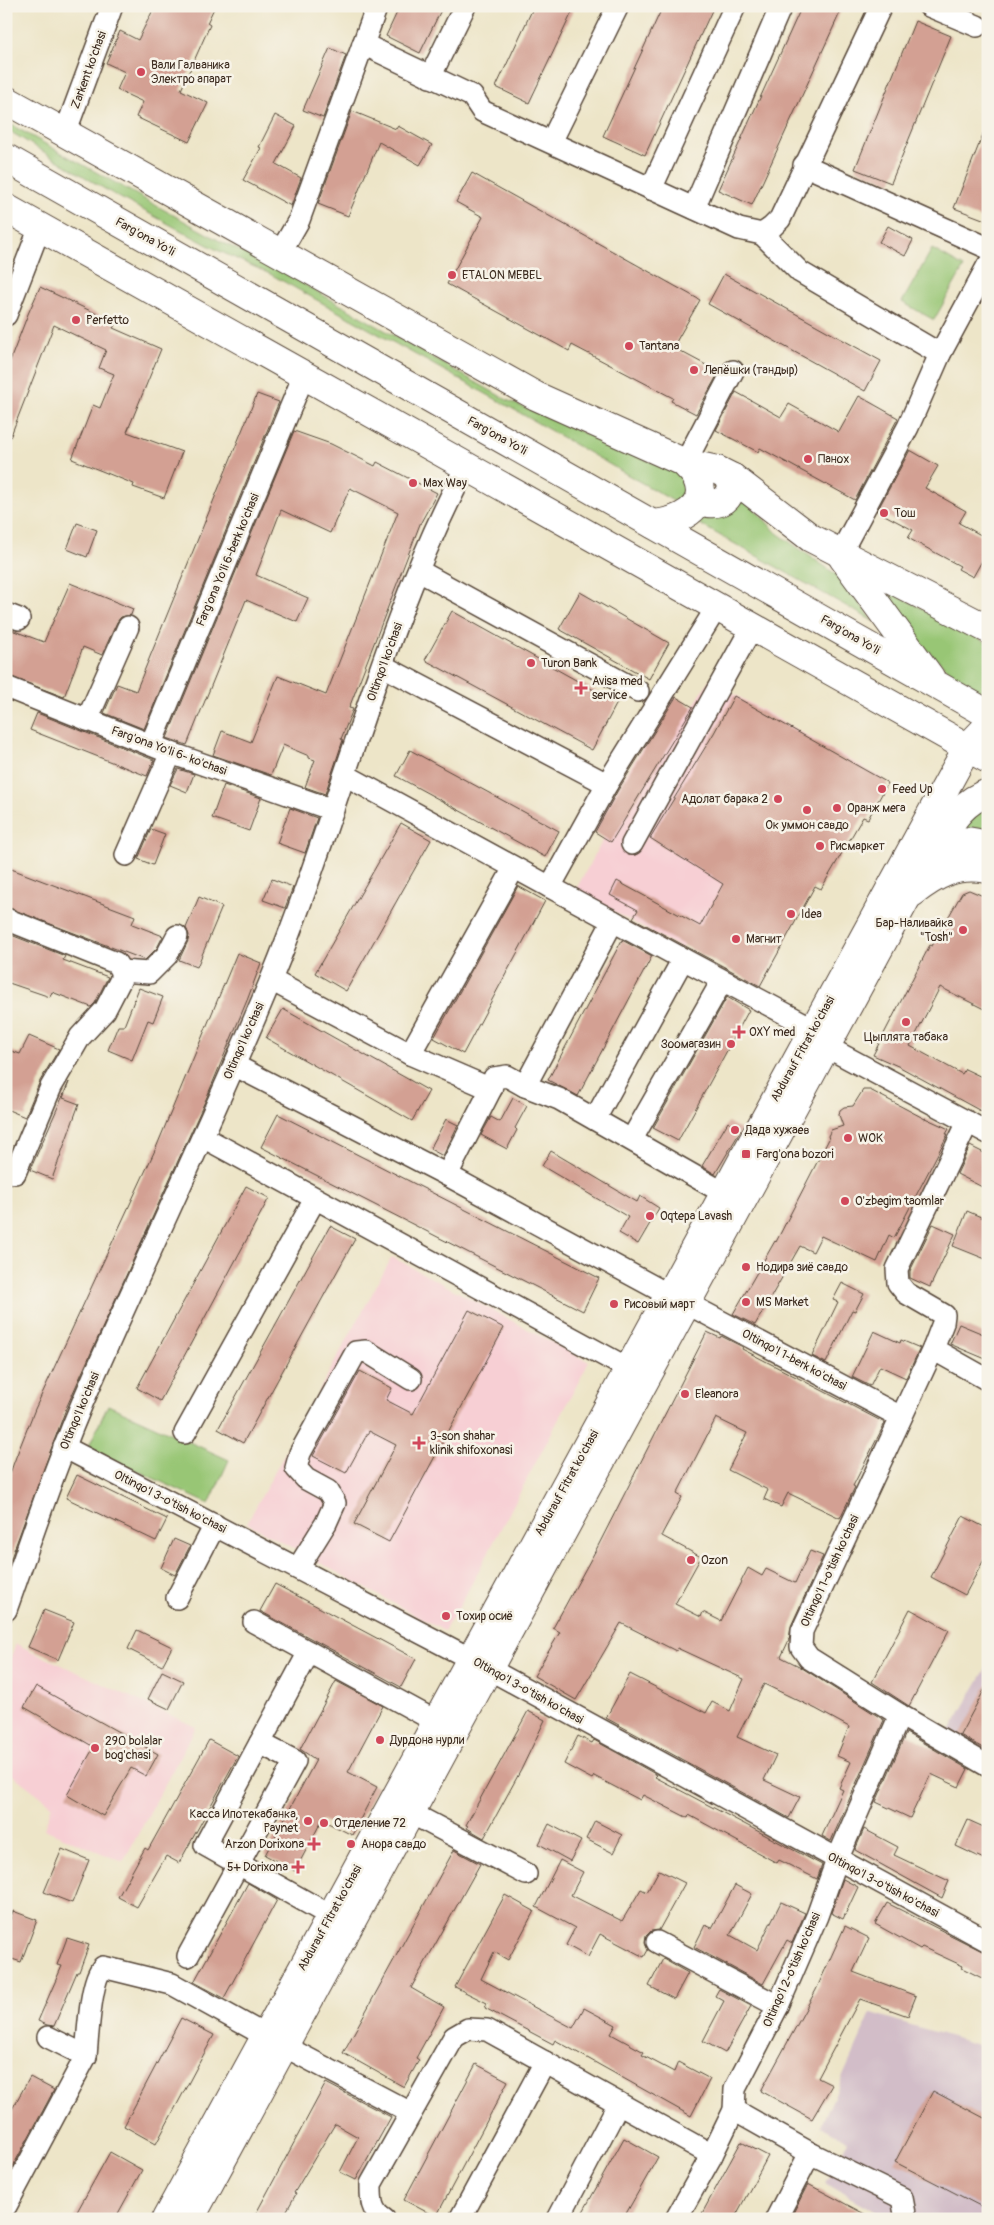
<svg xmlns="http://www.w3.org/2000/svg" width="994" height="2225" font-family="Pangolin,sans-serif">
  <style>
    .built { fill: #f7cfd4 }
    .industrial { fill: #d2bdc8 }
    .green { fill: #98c674; stroke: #6a7849 }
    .building { fill: #d3a093 }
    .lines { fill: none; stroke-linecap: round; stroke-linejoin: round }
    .minor-casing { stroke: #564638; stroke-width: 24 }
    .major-casing { stroke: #564638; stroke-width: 30 }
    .minor { stroke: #fff; stroke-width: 21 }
    .major { stroke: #fff; stroke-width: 28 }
    .poi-dot { fill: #d1495b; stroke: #f7f3e8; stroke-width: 2 }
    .labels { text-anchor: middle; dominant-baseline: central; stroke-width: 5; stroke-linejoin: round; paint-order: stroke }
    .poi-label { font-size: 12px; fill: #3b2a1e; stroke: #f7f3e8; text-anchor: start }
    .street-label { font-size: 12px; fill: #3b2a1e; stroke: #f7f3e8 }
  </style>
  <rect width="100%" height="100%" fill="#f7f3e8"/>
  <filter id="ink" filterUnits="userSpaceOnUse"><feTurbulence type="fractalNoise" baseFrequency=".02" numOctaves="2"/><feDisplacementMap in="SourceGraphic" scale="10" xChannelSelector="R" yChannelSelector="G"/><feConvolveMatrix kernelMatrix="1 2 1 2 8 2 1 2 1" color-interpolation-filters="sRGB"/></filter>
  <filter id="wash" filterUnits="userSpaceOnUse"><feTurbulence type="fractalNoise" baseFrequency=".0096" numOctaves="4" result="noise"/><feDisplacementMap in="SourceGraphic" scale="20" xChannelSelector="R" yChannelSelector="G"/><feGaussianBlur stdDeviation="1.12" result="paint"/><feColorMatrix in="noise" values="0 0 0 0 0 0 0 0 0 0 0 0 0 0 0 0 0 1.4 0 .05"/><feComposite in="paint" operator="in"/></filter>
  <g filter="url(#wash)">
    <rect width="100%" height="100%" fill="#ede5c8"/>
    <g class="built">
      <polygon points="709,680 882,778 862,816 698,929 694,927 682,949 575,891 604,838 592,830 674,696 693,707"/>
      <polygon points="392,1257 589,1362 461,1604 444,1631 247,1523"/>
      <polygon points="16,1644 196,1727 123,1862 44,1829 52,1805 6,1770 6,1669"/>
    </g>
    <g class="industrial">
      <polygon points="988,1665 988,1755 948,1734"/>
      <polygon points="871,2013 988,2048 988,2219 875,2219 878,2213 825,2183 848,2141 821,2126"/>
    </g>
    <g class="green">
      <polygon points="6,122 220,241 274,267 507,400 689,478 691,492 680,502 675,502 506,405 270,274 217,250 113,194 6,129"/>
      <polygon points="932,249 964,267 934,320 902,302"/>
      <polygon points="743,497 777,533 841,578 873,621 694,521 709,508"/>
      <path d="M872,582L988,643V695C936,671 906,625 872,582Z"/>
      <polygon points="988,808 988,838 959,831 976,813"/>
      <polygon points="108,1405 229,1460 209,1504 88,1448"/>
    </g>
    <g id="blocks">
      <g class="building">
        <polygon points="155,6 215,6 207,23 210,25 181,90 208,103 189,142 136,117 143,102 117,90 125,72 106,63 120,31 138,40"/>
        <polygon points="400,6 443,6 420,53 386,36"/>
        <polygon points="534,6 575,6 529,103 496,87"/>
        <polygon points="663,6 714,6 645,155 603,136"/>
        <polygon points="802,6 843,6 752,205 718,190"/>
        <polygon points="915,21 951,36 891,183 855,169"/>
        <polygon points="330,48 346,55 323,118 303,110"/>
        <polygon points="352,111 396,129 398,126 432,145 420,165 379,142 348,216 318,204"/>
        <polygon points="275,115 296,126 276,164 301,178 291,206 243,180 261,148 259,147"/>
        <polygon points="987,124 988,124 988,221 954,208"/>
        <polygon points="472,173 700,300 676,342 679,344 676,349 719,372 696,414 671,401 673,398 572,345 569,351 447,284 483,217 456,202"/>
        <polygon points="888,226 913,240 905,256 879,242"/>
        <polygon points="724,274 881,361 865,391 708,304"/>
        <polygon points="40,287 116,323 113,328 161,349 127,432 182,452 164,498 133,487 134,484 72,459 93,405 100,408 114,374 99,368 106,350 54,325 6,448 6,371 28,314"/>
        <polygon points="736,392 781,417 789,404 839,432 859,396 898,418 855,500 760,448 758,452 716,430"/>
        <polygon points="257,394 279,402 144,729 104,713 117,684 136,691"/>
        <polygon points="294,431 331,444 375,466 377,462 437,493 420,524 349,708 353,709 341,739 343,740 325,794 305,787 315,760 309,758 309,756 283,745 271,775 213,755 222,731 251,742 278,676 326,695 398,512 350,488 330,533 281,510 256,575 308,598 297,622 246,600 187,745 167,738"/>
        <polygon points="910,450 938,466 925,488 966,511 959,523 988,539 988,550 973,577 958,569 960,566 908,538 913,530 877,511"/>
        <polygon points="77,523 97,530 87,557 67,549"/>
        <polygon points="70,583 133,609 131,615 121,617 117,622 102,655 83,647 64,697 6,675 6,628 44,642"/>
        <polygon points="580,592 669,643 649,679 559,629"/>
        <polygon points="452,611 617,703 592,750 425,660"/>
        <polygon points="734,696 888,783 868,819 863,817 821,889 815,886 760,986 633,918 638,910 610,895 617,881 700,926 723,884 650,838 714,733"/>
        <polygon points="676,697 693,707 611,842 595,832 618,790"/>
        <polygon points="37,713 154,760 147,776 30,730"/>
        <polygon points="410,750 559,831 545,857 396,776"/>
        <polygon points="178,769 194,774 187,792 170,785"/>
        <polygon points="224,785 261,798 249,831 212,818"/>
        <polygon points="290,808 317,818 305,853 277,843"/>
        <polygon points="401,823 431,840 346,991 315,973"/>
        <polygon points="151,829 165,834 153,865 138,859"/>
        <polygon points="6,867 135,916 132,924 163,936 157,948 145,960 6,907"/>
        <polygon points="272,879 293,887 285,908 263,900"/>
        <polygon points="518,886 545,901 463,1054 434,1038"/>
        <polygon points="969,890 988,898 988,1011 940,987 910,1046 962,1074 965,1069 988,1080 988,1115 900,1067 873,1055 930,945 932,946 962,893"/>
        <polygon points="199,897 222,907 197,967 179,960 188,941 189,935 186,928"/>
        <polygon points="6,933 65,956 63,960 108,977 95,1003 91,1007 52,992 50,997 6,982"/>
        <polygon points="622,940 652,956 578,1096 548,1080"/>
        <polygon points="237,953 261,963 248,998 206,1099 67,1406 8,1566 6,1566 6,1484 16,1457 35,1409 156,1148"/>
        <polygon points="139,988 163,997 153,1022 148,1020 132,1060 108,1050 118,1026 124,1026"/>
        <polygon points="727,997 749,1010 678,1141 653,1128"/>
        <polygon points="283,1009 429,1091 412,1121 266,1038"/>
        <polygon points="29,1036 59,1049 40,1081 25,1117 6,1109 6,1049 20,1054"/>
        <polygon points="69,1082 63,1098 79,1104 52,1179 30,1170"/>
        <polygon points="863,1090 870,1090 925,1119 925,1118 949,1129 946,1134 948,1134 894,1238 889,1235 877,1262 821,1236 813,1252 800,1246 755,1325 733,1314 775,1241 776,1242 829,1139 828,1136 831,1130 843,1126 839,1115 840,1110 844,1107 853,1106"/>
        <polygon points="513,1098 527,1106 515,1128 517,1130 507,1149 481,1135 491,1117 500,1122"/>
        <polygon points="278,1114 599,1278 583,1311 261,1147"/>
        <polygon points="446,1119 458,1125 443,1156 430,1149"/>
        <polygon points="728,1122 741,1130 715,1174 702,1166"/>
        <polygon points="970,1146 988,1155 988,1190 957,1174"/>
        <polygon points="551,1151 637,1202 640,1196 659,1208 638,1244 619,1233 628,1217 542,1166"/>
        <polygon points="246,1186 269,1198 160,1401 137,1388"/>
        <polygon points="967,1211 988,1220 988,1260 953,1246"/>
        <polygon points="933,1224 955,1234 930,1287 910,1278 910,1271"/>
        <polygon points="330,1226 355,1239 243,1443 218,1429"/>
        <polygon points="842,1283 864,1294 855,1311 852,1310 826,1363 812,1356 838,1302 833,1300"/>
        <polygon points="469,1310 504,1328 389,1542 354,1524 396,1445 369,1431 346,1473 313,1456 360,1371 392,1388 386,1400 413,1414"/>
        <polygon points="959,1324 988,1336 988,1360 950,1344"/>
        <polygon points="874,1331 900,1343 901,1340 920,1348 906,1378 880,1366 870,1386 852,1377"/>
        <polygon points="707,1332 720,1338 721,1336 743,1347 742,1349 885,1423 853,1486 855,1487 840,1518 788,1493 781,1507 764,1499 768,1490 728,1470 747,1433 716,1418 677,1494 682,1497 662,1534 662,1536 701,1557 675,1604 701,1617 703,1612 721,1621 748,1568 762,1576 766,1569 795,1583 810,1551 823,1556 791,1626 789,1640 781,1657 799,1666 884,1720 831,1841 822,1836 843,1790 839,1788 851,1762 837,1756 849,1727 816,1709 764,1684 737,1737 776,1755 764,1780 800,1797 789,1818 606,1718 630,1674 706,1713 712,1702 730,1711 744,1679 677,1648 676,1651 621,1623 576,1700 534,1676 560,1632 553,1628 597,1548"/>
        <polygon points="77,1475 167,1519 156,1541 66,1498"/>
        <polygon points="963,1516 988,1529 988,1552 965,1595 931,1577"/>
        <polygon points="174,1539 190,1546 175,1575 161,1568"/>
        <polygon points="275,1584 416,1659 401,1687 260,1611"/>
        <polygon points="910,1609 949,1630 909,1706 872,1682"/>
        <polygon points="44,1610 74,1622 58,1660 28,1647"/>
        <polygon points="137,1630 172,1647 162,1666 128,1649"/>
        <polygon points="162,1671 183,1681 169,1709 148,1699"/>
        <polygon points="336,1681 383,1706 348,1772 377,1787 352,1835 322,1820 295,1871 265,1855 316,1760 300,1749"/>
        <polygon points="988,1683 988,1751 960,1735"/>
        <polygon points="36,1686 158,1754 146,1776 131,1768 103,1816 67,1795 94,1747 24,1707"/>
        <polygon points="528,1711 545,1720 521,1770 484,1838 467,1828 468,1826 466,1825"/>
        <polygon points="906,1733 968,1769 959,1787 931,1774 910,1818 876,1802"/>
        <polygon points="578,1736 592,1743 594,1740 657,1775 655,1777 822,1865 817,1879 779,1860 777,1863 689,1815 688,1818 643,1795 640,1800 594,1776 592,1779 564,1764"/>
        <polygon points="209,1740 238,1756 179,1863 166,1856 137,1907 118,1897 145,1848 148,1850"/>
        <polygon points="968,1820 988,1829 988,1861 956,1846"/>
        <polygon points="595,1821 622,1835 613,1853 586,1839"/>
        <polygon points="549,1824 581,1841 570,1861 539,1844"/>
        <polygon points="864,1829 898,1847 894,1855 949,1881 942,1898 855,1850"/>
        <polygon points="62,1849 89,1860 72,1903 44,1892"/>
        <polygon points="454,1850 480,1864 411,1988 444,2007 416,2058 419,2060 404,2087 343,2053"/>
        <polygon points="560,1860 583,1872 571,1895 622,1921 641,1889 647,1892 659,1870 685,1883 659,1930 651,1931 646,1936 645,1943 648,1950 644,1957 600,1934 588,1957 566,1945 575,1928 536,1907"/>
        <polygon points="843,1879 858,1887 843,1919 831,1913"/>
        <polygon points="248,1883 277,1900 224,1998 194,1982"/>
        <polygon points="735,1885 752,1894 730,1935 757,1950 781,1902 805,1913 792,1943 787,1940 763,1984 694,1947 705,1925 712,1928"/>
        <polygon points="505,1895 534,1911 508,1960 494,1952 481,1979 573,2028 584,2008 616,2025 611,2034 644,2052 642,2055 674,2072 678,2062 710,2079 691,2116 555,2040 553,2044 485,2008 487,2003 455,1987"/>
        <polygon points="887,1903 988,1954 988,1981 962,1968 963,1966 922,1947 920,1949 875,1924"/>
        <polygon points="13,1911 37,1920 21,1962 6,1957 6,1930"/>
        <polygon points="845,1926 869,1938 853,1972 916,1996 908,2016 860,1999 818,2078 832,2085 812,2119 761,2091 816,1990"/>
        <polygon points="67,1938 89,1945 79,1972 77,1972 54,2026 47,2025 38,2021 62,1966 57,1965"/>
        <polygon points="663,1959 688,1973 674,1999 649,1986"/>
        <polygon points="719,1989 751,2006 725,2053 703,2041 724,2001 715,1996"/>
        <polygon points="181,2018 214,2035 156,2144 124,2126"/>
        <polygon points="476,2064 508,2081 436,2217 404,2200"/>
        <polygon points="30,2077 54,2090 6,2179 6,2120"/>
        <polygon points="326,2083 391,2117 356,2180 340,2172 358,2137 335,2124 294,2193 296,2194 282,2219 253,2219"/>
        <polygon points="933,2091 988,2120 988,2210 895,2162"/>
        <polygon points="624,2138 658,2157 623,2219 579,2219"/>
        <polygon points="741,2142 768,2156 734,2219 699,2219"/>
        <polygon points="110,2152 142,2170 115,2219 73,2219"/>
        <polygon points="808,2184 874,2219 790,2219"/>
      </g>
    </g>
  </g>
  <g filter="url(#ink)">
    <use href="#blocks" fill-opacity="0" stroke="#564638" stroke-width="1"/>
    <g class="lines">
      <defs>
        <g id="minor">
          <polyline points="929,6 977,26"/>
          <polyline points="363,44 472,96 482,111 739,229 762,234 772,227 780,219 881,6"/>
          <polyline points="430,77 465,6"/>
          <polyline points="65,133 112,6"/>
          <polyline points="551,142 618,6"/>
          <polyline points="804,165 988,248"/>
          <polyline points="651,189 735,6"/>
          <polyline points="694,208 781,6"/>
          <polyline points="762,234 800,272 940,354"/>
          <polyline points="280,253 299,220 377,6"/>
          <polyline points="6,315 40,227"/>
          <polyline points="685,463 733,371"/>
          <polyline points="840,554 908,427 940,354 988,265"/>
          <polyline points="419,571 638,691"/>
          <polyline points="6,614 19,619"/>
          <polyline points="383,666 607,784"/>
          <polyline points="6,687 171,753 333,810"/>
          <polyline points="87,720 128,627"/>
          <polyline points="151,744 304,375"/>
          <polyline points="345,775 550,887 607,784 717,607"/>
          <polyline points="632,844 752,627"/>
          <polyline points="126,855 171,753"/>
          <polyline points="550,887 613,921"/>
          <polyline points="6,919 116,963 121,971 121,979 105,1010 80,1037 51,1087 15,1173"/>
          <polyline points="683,959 814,1029"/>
          <polyline points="121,971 149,973 167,955 177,936"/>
          <polyline points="271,980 410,1054 491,1089 447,1175"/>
          <polyline points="827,1047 988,1133"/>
          <polyline points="410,1054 514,868"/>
          <polyline points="234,1065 447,1175 669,1295"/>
          <polyline points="525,1086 613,921 683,959 595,1119"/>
          <polyline points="491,1089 494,1078 507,1076 525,1086 559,1099 724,1193"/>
          <polyline points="203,1137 629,1369"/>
          <polyline points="632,1139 722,981"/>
          <polyline points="688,1304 901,1417"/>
          <polyline points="933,1349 943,1323 944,1315 906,1293 898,1283 897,1269 968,1122"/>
          <polyline points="988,1380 933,1349 802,1631 801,1647 809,1658 900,1715 988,1766"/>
          <polyline points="185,1433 315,1199"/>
          <polyline points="64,1447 471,1659"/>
          <polyline points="298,1568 326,1523 335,1503 328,1491 306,1479 296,1468 300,1453 356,1352 366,1351 411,1379"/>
          <polyline points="177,1598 215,1525"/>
          <path d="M6,1610C33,1534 58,1457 91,1383C150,1249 214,1117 270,982C340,813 381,627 466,467"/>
          <polyline points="254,1622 437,1722"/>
          <polyline points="309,1652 205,1845 331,1916"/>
          <polyline points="489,1669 988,1941"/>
          <polyline points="411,1813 526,1874"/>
          <polyline points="657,1942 778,2006"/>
          <polyline points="188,1956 295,1761 260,1743"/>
          <polyline points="284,2046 411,2113"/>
          <path d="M86,2056C88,2036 90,1980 103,1967L172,1984L266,2036"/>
          <polyline points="734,2110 810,2153 902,2198 906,2219"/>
          <polyline points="6,2206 86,2056 48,2037"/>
          <path d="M384,2219C370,2211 371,2197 371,2184L454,2037L468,2029L487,2030L712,2155"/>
          <polyline points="460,2219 545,2062"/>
          <polyline points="558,2219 619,2103"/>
          <polyline points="676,2219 712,2155 734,2110 735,2089 778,2006 817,1916 837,1860 900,1715"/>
          <polyline points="776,2219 810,2153"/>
        </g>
        <g id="major">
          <polyline points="6,100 536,396 685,463 717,470 733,478 811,538 988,629"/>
          <polyline points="6,158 988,714"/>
          <polyline points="6,208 988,759"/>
          <path d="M700,495L708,503C727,505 732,494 733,478"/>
          <path d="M653,524C677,522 710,509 697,479C695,473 688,468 685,463"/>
          <polyline points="843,558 930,677"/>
          <path d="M928,853C947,840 967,838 988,846"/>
          <path d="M912,893C937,874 956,863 988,869"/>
          <polyline points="166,2219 949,781 967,748 988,726"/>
          <path d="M190,2219L933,849C949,826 960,802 988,793"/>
        </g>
      </defs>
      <use href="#minor" class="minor-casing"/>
      <use href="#major" class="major-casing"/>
      <use href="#minor" class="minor"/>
      <use href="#major" class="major"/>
    </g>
  </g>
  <g class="poi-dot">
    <circle cx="141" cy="72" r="5"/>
    <circle cx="452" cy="275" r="5"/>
    <circle cx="76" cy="320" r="5"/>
    <circle cx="629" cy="346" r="5"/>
    <circle cx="694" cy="370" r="5"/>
    <circle cx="808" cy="459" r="5"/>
    <circle cx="413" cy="483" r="5"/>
    <circle cx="884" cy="513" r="5"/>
    <circle cx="531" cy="663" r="5"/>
    <path d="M578.5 680.5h5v5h5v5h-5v5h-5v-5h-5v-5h5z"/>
    <circle cx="882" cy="789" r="5"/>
    <circle cx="778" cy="799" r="5"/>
    <circle cx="837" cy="808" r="5"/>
    <circle cx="807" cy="810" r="5"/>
    <circle cx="820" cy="846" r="5"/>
    <circle cx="791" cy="914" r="5"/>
    <circle cx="963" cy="930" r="5"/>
    <circle cx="736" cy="939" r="5"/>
    <circle cx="906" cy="1022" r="5"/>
    <path d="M736.5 1024.5h5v5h5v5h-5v5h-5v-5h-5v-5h5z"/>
    <circle cx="731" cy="1044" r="5"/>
    <circle cx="735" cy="1130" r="5"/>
    <circle cx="848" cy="1138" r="5"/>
    <rect x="741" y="1149" width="10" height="10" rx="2.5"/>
    <circle cx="845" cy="1201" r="5"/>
    <circle cx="650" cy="1216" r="5"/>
    <circle cx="746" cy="1267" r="5"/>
    <circle cx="746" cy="1302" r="5"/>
    <circle cx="614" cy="1304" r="5"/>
    <circle cx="685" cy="1394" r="5"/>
    <path d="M416.5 1435.5h5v5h5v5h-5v5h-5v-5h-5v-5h5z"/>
    <circle cx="691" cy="1560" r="5"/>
    <circle cx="446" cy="1616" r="5"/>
    <circle cx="380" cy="1740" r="5"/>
    <circle cx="95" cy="1748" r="5"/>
    <circle cx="308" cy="1821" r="5"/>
    <circle cx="324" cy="1823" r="5"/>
    <path d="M311.5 1836.5h5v5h5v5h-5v5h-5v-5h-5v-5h5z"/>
    <circle cx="351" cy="1844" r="5"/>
    <path d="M295.5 1859.5h5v5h5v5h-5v5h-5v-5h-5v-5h5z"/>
  </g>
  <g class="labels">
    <g class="poi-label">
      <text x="151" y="65">Вали Галваника<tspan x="151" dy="14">Электро апарат</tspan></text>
      <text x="462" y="275">ETALON MEBEL</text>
      <text x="86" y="320">Perfetto</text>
      <text x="639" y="346">Tantana</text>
      <text x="704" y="370">Лепёшки (тандыр)</text>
      <text x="818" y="459">Панох</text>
      <text x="423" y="483">Max Way</text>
      <text x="894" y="513">Тош</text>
      <text x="541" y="663">Turon Bank</text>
      <text x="592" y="681">Avisa med<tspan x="592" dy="14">service</tspan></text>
      <text x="892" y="789">Feed Up</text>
      <text x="768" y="799" text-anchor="end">Адолат барака 2</text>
      <text x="847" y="808">Оранж мега</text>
      <text x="807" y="825" text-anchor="middle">Ок уммон савдо</text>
      <text x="830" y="846">Рисмаркет</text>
      <text x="801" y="914">Idea</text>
      <text x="953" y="923" text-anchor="end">Бар-Наливайка<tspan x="953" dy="14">"Tosh"</tspan></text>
      <text x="746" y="939">Магнит</text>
      <text x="749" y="1032">OXY med</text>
      <text x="906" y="1037" text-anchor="middle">Цыплята табака</text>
      <text x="721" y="1044" text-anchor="end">Зоомагазин</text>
      <text x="745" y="1130">Дада хужаев</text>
      <text x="858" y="1138">WOK</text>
      <text x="756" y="1154">Farg'ona bozori</text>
      <text x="855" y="1201">O'zbegim taomlar</text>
      <text x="660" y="1216">Oqtepa Lavash</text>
      <text x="756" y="1267">Нодира зиё савдо</text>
      <text x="756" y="1302">MS Market</text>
      <text x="624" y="1304">Рисовый март</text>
      <text x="695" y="1394">Eleanora</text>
      <text x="430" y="1436">3-son shahar<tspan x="430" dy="14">klinik shifoxonasi</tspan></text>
      <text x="701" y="1560">Ozon</text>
      <text x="456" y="1616">Тохир осиё</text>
      <text x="390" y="1740">Дурдона нурли</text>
      <text x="105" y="1741">290 bolalar<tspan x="105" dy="14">bog'chasi</tspan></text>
      <text x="298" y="1814" text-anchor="end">Касса Ипотекабанка,<tspan x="298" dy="14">Paynet</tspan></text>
      <text x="334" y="1823">Отделение 72</text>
      <text x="304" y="1844" text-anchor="end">Arzon Dorixona</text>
      <text x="361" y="1844">Анора савдо</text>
      <text x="288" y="1867" text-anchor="end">5+ Dorixona</text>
    </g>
    <g class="street-label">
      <text transform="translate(89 70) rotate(-70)">Zarkent ko'chasi</text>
      <text transform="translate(145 237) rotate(29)">Farg'ona Yo'li</text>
      <text transform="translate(497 436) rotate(29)">Farg'ona Yo'li</text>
      <text transform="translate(228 560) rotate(-67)">Farg'ona Yo'li 6-berk ko'chasi</text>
      <text transform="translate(850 635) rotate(30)">Farg'ona Yo'li</text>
      <text transform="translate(385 662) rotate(-70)">Oltinqo'l ko'chasi</text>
      <text transform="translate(169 751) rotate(20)">Farg'ona Yo'li 6- ko'chasi</text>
      <text transform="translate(244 1041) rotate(-66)">Oltinqo'l ko'chasi</text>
      <text transform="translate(803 1049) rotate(-61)">Abdurauf Fitrat ko'chasi</text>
      <text transform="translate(794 1360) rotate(28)">Oltinqo'l 1-berk ko'chasi</text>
      <text transform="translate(80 1411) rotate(-67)">Oltinqo'l ko'chasi</text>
      <text transform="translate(567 1483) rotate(-61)">Abdurauf Fitrat ko'chasi</text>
      <text transform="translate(170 1502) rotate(27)">Oltinqo'l 3-o'tish ko'chasi</text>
      <text transform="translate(830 1571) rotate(-65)">Oltinqo'l 1-o'tish ko'chasi</text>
      <text transform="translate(528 1691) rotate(29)">Oltinqo'l 3-o'tish ko'chasi</text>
      <text transform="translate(883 1885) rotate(28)">Oltinqo'l 3-o'tish ko'chasi</text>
      <text transform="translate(330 1918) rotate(-61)">Abdurauf Fitrat ko'chasi</text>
      <text transform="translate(792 1970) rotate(-66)">Oltinqo'l 2-o'tish ko'chasi</text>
    </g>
  </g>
  <rect width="994" height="2225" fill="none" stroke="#f7f3e8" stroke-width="25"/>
</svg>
